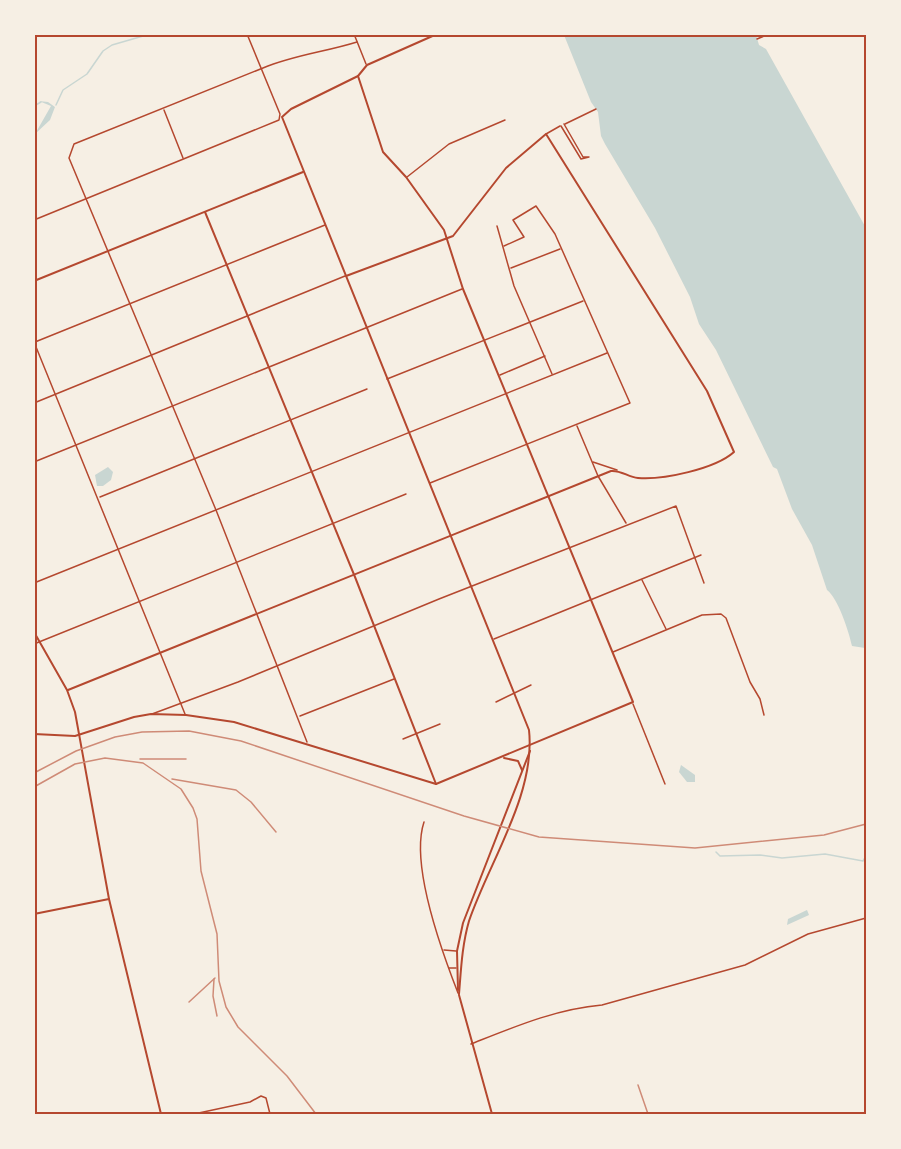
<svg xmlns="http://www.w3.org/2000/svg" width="901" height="1149" font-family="'Roboto Condensed',sans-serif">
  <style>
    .water { fill: #c9d6d2 }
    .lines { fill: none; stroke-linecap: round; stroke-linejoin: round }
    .stream { stroke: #c9d6d2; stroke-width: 1.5 }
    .minor { stroke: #b5482f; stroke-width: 1.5 }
    .tertiary { stroke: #b5482f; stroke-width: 2 }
    .secondary { stroke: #b5482f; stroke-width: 2 }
    .rail { stroke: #cf8b77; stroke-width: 1.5 }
    .neatline { fill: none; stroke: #b5482f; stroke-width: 2 }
  </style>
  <rect width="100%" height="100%" fill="#f6efe4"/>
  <g class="water">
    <path d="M564,35H756L759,45L766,49L866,228V655L865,648L852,646C849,632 838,598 827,590L812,545L792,509L777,469L773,467L716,350L699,324L690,297L655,228L605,144L601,136L598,112L591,102Z"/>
    <polygon points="39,101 48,102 55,107 50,120 35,134 51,106"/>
    <polygon points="108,467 113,472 111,480 103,486 97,486 95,475"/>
    <polygon points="681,765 695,775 695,782 687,782 679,772"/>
    <polygon points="807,910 809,915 787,925 788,919"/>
  </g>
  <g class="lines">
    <g class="stream">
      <polyline points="56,105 63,90 87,74 103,51 112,45 150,34"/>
      <polyline points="34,106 41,102"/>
      <polyline points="716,852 720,856 760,855 782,858 825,854 863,861 866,856"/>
    </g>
    <g class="minor">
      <polyline points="354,34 366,64"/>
      <polyline points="757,39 769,34"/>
      <polyline points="164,110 183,158"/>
      <polyline points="565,124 596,109"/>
      <polyline points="561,126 581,159 589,157 583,157 564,124"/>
      <polyline points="546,134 560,126"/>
      <polyline points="407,177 449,144 505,120"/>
      <polyline points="34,220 279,120 280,114 247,34"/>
      <polyline points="497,226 514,286 552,374"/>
      <polyline points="511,268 560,249"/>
      <polyline points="34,342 185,714"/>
      <polyline points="35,342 325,225"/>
      <polyline points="500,375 545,356"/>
      <polyline points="387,379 583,301"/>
      <polyline points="34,403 345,276"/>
      <polyline points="577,426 598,476 626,523"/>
      <polyline points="34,462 462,289"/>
      <polyline points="593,462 617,470"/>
      <polyline points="430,483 630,403 555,234 536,206 513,220 524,237 504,246"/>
      <polyline points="100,497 367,389"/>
      <polyline points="642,580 666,629"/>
      <polyline points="34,583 607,353"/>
      <polyline points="494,639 701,555"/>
      <polyline points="34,644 406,494"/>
      <polyline points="613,652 702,615 721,614 726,618 750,682 760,699 764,715"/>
      <polyline points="496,702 531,685"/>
      <polyline points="633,704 665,784"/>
      <polyline points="152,714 238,682 439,599 676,506 704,583"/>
      <polyline points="300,716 394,679"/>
      <polyline points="403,739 440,724"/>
      <path d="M307,742L216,510L69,158L74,144L263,68C294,55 325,52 357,42"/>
      <path d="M424,822C410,864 442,952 458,993"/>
      <polyline points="444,950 456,951"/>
      <polyline points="449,968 456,968"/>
      <path d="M471,1044C514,1027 556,1009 602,1005L745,965L808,934L866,918"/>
      <polyline points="194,1114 250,1102 261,1096 266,1098 270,1114"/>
    </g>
    <g class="tertiary">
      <path d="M437,34L367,65L358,76L291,109L282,117L529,730C536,794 489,862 469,921C462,945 461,970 459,994"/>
      <polyline points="205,212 355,577 436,784"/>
      <polyline points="34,281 303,172"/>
      <path d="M68,690L611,471C621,470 628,477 638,478C663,480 715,469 734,452L707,391L546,134L506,168L453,236L346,276"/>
      <polyline points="34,734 75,736 134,717 151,714 186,715 234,722 436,784 633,702 463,289 444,230 406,177 383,152 358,76"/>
      <polyline points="504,758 518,761 522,770"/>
      <polyline points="109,899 161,1114"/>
      <polyline points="458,990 457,951 463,923 530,751"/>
      <polyline points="459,995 492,1114"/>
    </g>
    <polyline class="secondary" points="34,632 67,690 75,712 109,899 34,914"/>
    <g class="rail">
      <polyline points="140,759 186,759"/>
      <polyline points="34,773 76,751 115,737 142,732 189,731 241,741 464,816 539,837 695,848 824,835 866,824"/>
      <polyline points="172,779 236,790 251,802 276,832"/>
      <polyline points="34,787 75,764 105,758 143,763 181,789 193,808 197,819 201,871 217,934 219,981 226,1007 238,1027 287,1076 316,1114"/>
      <polyline points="214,979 213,996 217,1016"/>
      <polyline points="189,1002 215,978"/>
      <polyline points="638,1085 648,1114"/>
    </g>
  </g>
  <rect width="901" height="1149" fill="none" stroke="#f6efe4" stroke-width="72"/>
  <rect x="36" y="36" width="829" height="1077" class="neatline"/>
</svg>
